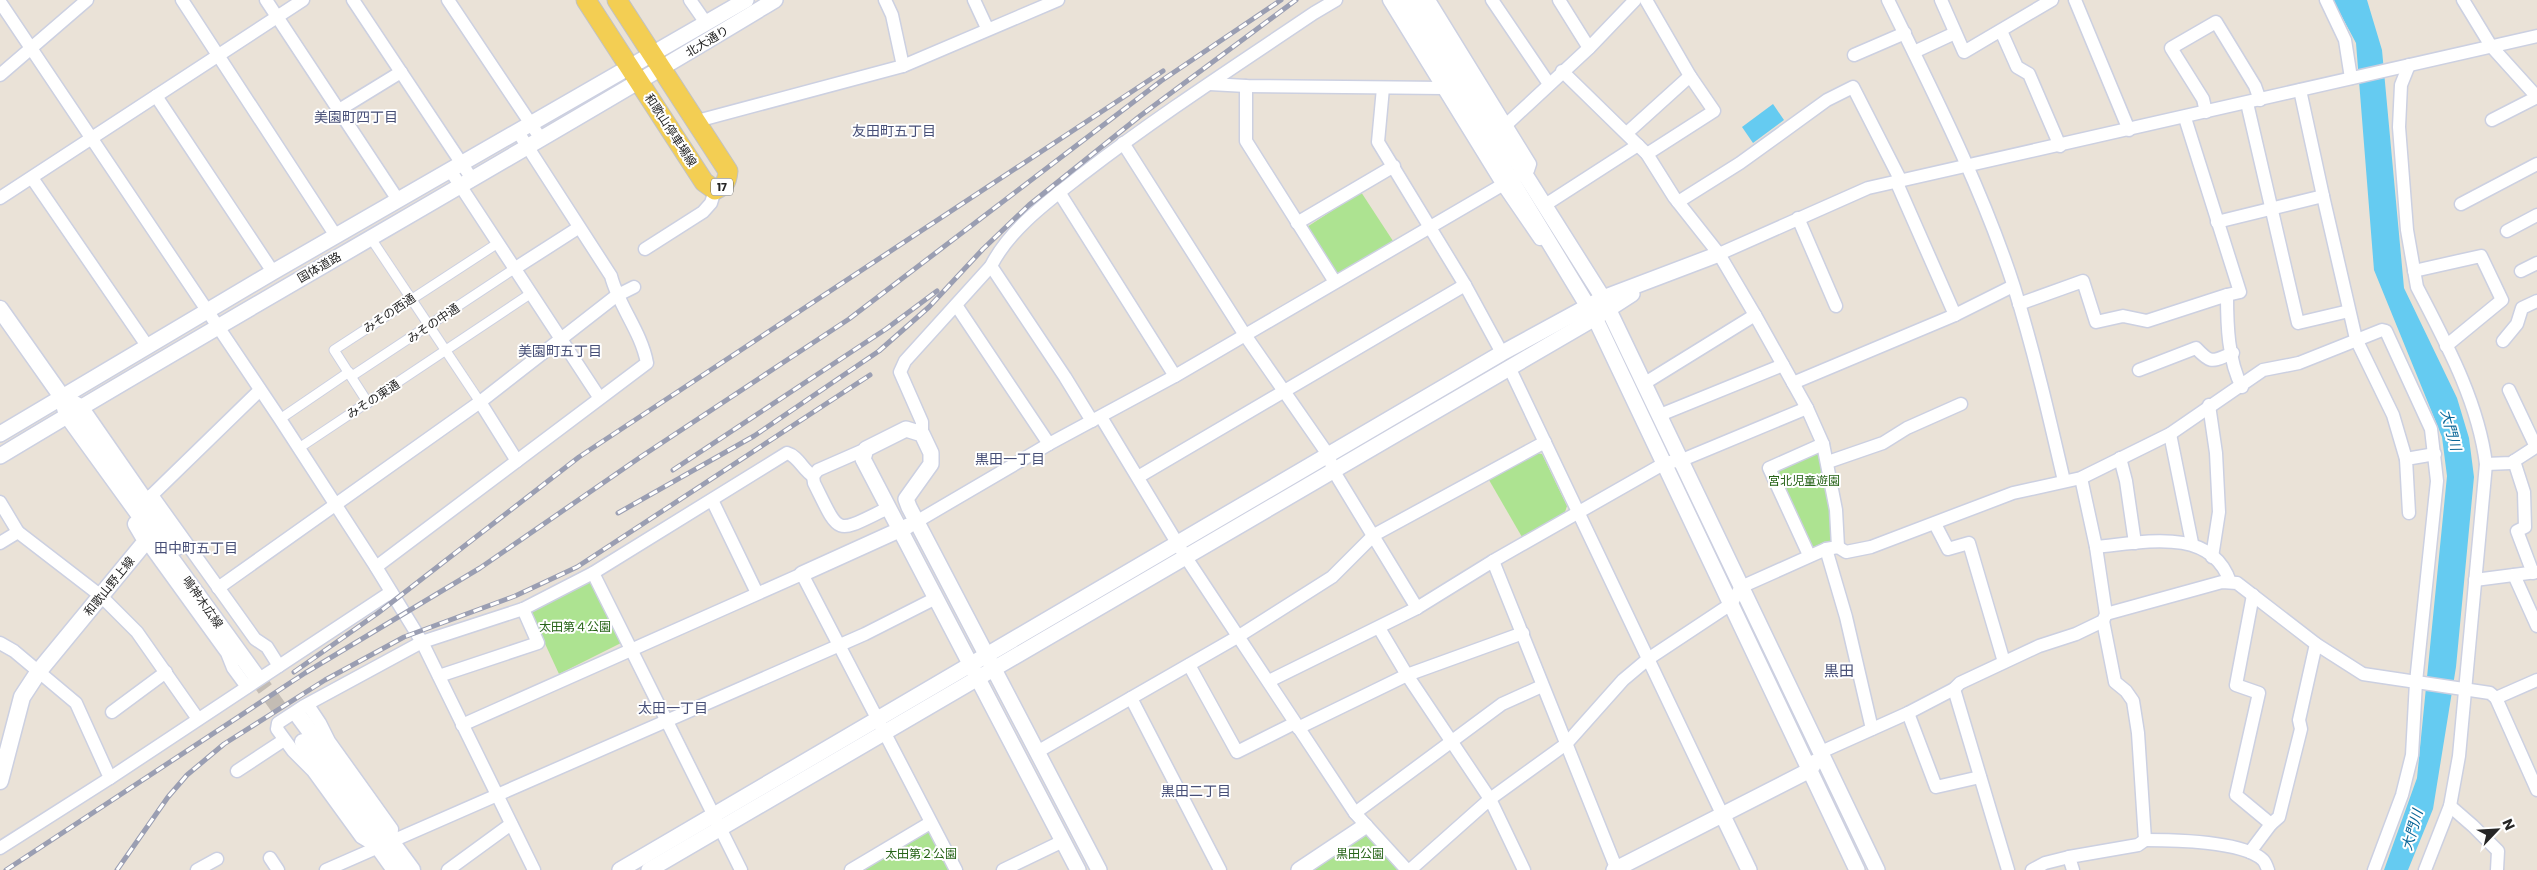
<svg xmlns="http://www.w3.org/2000/svg" width="2537" height="870" font-family="Poppins,'Noto Sans JP',sans-serif">
  <style>
    .green { fill: #ade391 }
    .water { fill: #65cbf1 }
    .lines { fill: none; stroke-linecap: round; stroke-linejoin: round }
    .secondary-tunnel { stroke: #c3bcb4; stroke-width: 16; stroke-dasharray: 16 8; stroke-linecap: butt }
    .pedestrian-casing { stroke: #ccd0e1; stroke-width: 11 }
    .minor-casing { stroke: #ccd0e1; stroke-width: 15 }
    .tertiary-casing { stroke: #ccd0e1; stroke-width: 18 }
    .secondary-casing { stroke: #ccd0e1; stroke-width: 19 }
    .primary-casing { stroke: #c2c2c2; stroke-width: 21 }
    .pedestrian { stroke: #fff; stroke-width: 9 }
    .minor { stroke: #fff; stroke-width: 12 }
    .tertiary { stroke: #fff; stroke-width: 15 }
    .secondary { stroke: #fff; stroke-width: 16 }
    .primary { stroke: #f3ce53; stroke-width: 19 }
    .rail-casing { stroke: #9a9eb2; stroke-width: 5 }
    .rail { stroke: #fff; stroke-width: 3; stroke-dasharray: 9; stroke-linecap: butt }
    .labels { text-anchor: middle; dominant-baseline: central; stroke-width: 4; stroke-linejoin: round; paint-order: stroke }
    .shield { fill: #fff; stroke: #676767; stroke-width: 1 }
    .shield-label { font-size: 11px; font-weight: bold; fill: #262626 }
    .street-label { font-size: 12px; fill: #262626; stroke: #fff }
    .park-label { font-size: 12px; fill: #266317; stroke: #fff }
    .neighbourhood-label { font-size: 14px; fill: #474f77; stroke: #fff }
    .water-label { font-size: 14px; font-style: italic; fill: #0a6697; stroke: #fff }
    .quarter-label { font-size: 15px; fill: #474f77; stroke: #fff }
  </style>
  <rect width="100%" height="100%" fill="#eae2d7"/>
  <g class="green">
    <polygon points="1361,192 1393,241 1337,274 1307,227"/>
    <polygon points="1821,450 1835,539 1829,543 1822,543 1814,547 1809,545 1774,472"/>
    <polygon points="1537,453 1542,454 1567,506 1565,512 1522,537 1489,480"/>
    <polygon points="591,581 621,643 559,674 529,609"/>
    <polygon points="928,829 950,870 857,870"/>
    <polygon points="1363,831 1400,870 1307,870"/>
  </g>
  <g class="water">
    <polygon points="2333,0 2367,0 2382,50 2404,288 2457,398 2469,438 2474,477 2456,667 2433,809 2408,870 2384,870 2417,778 2447,476 2442,437 2374,270 2356,43"/>
    <polygon points="1773,104 1784,120 1753,143 1742,127"/>
  </g>
  <g class="lines">
    <polyline class="secondary-tunnel" points="256,676 289,722"/>
    <defs>
      <g id="pedestrian">
        <polyline points="370,237 480,402"/>
        <polyline points="352,376 514,269"/>
        <polyline points="368,403 334,350 498,243"/>
        <polyline points="280,419 349,372"/>
        <polyline points="299,448 530,294"/>
      </g>
      <g id="minor">
        <polyline points="182,0 336,236"/>
        <polyline points="266,0 398,200"/>
        <polyline points="353,0 472,179"/>
        <polyline points="448,0 541,139"/>
        <polyline points="690,0 706,23"/>
        <polyline points="885,0 892,15 903,66"/>
        <polyline points="974,0 987,28"/>
        <polyline points="1389,0 1503,185 1540,239"/>
        <polyline points="1492,0 1549,84"/>
        <polyline points="1559,0 1589,48"/>
        <polyline points="1646,0 1690,76 1714,111 1647,154"/>
        <path d="M1888,0C1934,94 1982,188 2014,287C2034,351 2049,416 2064,481"/>
        <polyline points="1941,0 1964,52 2052,0"/>
        <polyline points="2075,0 2129,130"/>
        <polyline points="2326,0 2345,40 2351,78"/>
        <polyline points="2463,0 2491,46 2537,97 2492,120"/>
        <polyline points="0,2 280,419 376,567 422,642 534,870"/>
        <polyline points="2001,31 2017,67 2029,74 2060,146"/>
        <polyline points="1914,52 1955,33"/>
        <polyline points="1854,55 1905,33"/>
        <path d="M2409,65L2401,85L2399,127L2407,230L2417,287C2446,343 2478,401 2486,464L2459,756L2450,806L2425,870"/>
        <polyline points="1562,71 1647,154 1674,197 1719,254 1755,315 1807,408 1823,444 1836,510 1838,547"/>
        <polyline points="0,75 87,0"/>
        <polyline points="1210,84 1246,86 1444,88"/>
        <polyline points="1246,86 1246,141 1335,282"/>
        <polyline points="1383,88 1378,142 1465,285 1502,353"/>
        <polyline points="156,96 273,272"/>
        <polyline points="2247,103 2298,323 2349,311"/>
        <polyline points="339,110 401,72"/>
        <polyline points="2206,112 2203,99 2171,48 2216,22 2255,86 2260,100"/>
        <polyline points="2185,118 2240,292 2227,295"/>
        <polyline points="697,121 903,66 1058,0"/>
        <polyline points="1507,124 1589,48 1635,0"/>
        <polyline points="1628,132 1690,76"/>
        <polyline points="1123,143 1245,335 1329,456 1333,470 1417,608"/>
        <polyline points="450,170 599,397"/>
        <polyline points="32,178 148,347"/>
        <polyline points="1896,181 1955,315"/>
        <polyline points="1059,192 1175,376"/>
        <polyline points="2323,196 2356,339 2393,415 2406,459"/>
        <polyline points="0,198 303,0"/>
        <polyline points="1678,202 1740,163 1827,100 1853,87 1901,181"/>
        <polyline points="2461,204 2537,164"/>
        <polyline points="1545,205 1638,145"/>
        <polyline points="1798,218 1836,306"/>
        <polyline points="2217,222 2323,196 2300,90"/>
        <polyline points="1297,223 1394,166"/>
        <polyline points="2507,231 2537,215"/>
        <polyline points="645,249 703,212 711,203 715,190"/>
        <polyline points="1719,254 1868,188 2537,36"/>
        <polyline points="991,266 1065,377 1092,421"/>
        <polyline points="514,269 578,228"/>
        <polyline points="2414,271 2481,256 2502,300 2446,346"/>
        <polyline points="2521,271 2537,263"/>
        <path d="M2019,304L2083,281L2096,322L2123,316L2147,321L2227,295C2227,324 2228,361 2242,387"/>
        <polyline points="956,305 1049,444"/>
        <polyline points="2503,341 2517,324 2522,308 2537,301"/>
        <polyline points="1509,367 1723,816"/>
        <path d="M2139,370L2196,348C2212,365 2212,361 2233,353"/>
        <polyline points="1645,383 1755,315"/>
        <polyline points="1793,383 1955,315 2013,286"/>
        <polyline points="2509,390 2536,447"/>
        <polyline points="480,402 517,461"/>
        <polyline points="2209,405 2216,453 2219,512 2212,557"/>
        <polyline points="1660,415 1783,365"/>
        <polyline points="1101,417 1185,556 1355,813 1407,870"/>
        <path d="M922,434V422L900,372L905,361L991,266C1010,228 1051,199 1084,173C1158,116 1237,65 1314,13L1336,0"/>
        <polyline points="2170,434 2192,543"/>
        <polyline points="2120,458 2126,481 2135,543"/>
        <polyline points="2514,461 2524,492 2525,527 2517,531 2533,573"/>
        <polyline points="1828,462 1883,443 1907,428 1961,404"/>
        <polyline points="2486,464 2511,463 2537,446"/>
        <path d="M813,476L814,483C841,537 834,534 888,508"/>
        <polyline points="813,476 818,470 866,449"/>
        <polyline points="1138,477 1465,285"/>
        <polyline points="152,495 260,390"/>
        <polyline points="144,500 152,495 255,639 267,647 279,666 391,592"/>
        <polyline points="712,500 757,593"/>
        <polyline points="0,502 18,532"/>
        <polyline points="2409,513 2406,459 2435,454"/>
        <polyline points="916,522 1049,444 1175,376 1528,170 1530,164 1429,0"/>
        <polyline points="1935,524 1948,549 1969,543 2004,662"/>
        <polyline points="146,541 227,653 233,668 247,687"/>
        <polyline points="0,543 18,532 101,596 137,632 198,719"/>
        <path d="M2096,547C2140,543 2211,525 2230,582"/>
        <polyline points="1826,549 1846,617 1872,729"/>
        <polyline points="1809,555 1769,468 1823,444"/>
        <polyline points="1493,561 1617,870"/>
        <path d="M376,567L647,363C641,331 619,307 611,276L518,132"/>
        <polyline points="593,573 741,870"/>
        <polyline points="2514,575 2537,626"/>
        <polyline points="2475,580 2537,572"/>
        <polyline points="218,588 480,402 616,296 634,287"/>
        <polyline points="2106,614 2222,582 2237,583 2316,644 2363,674 2490,693 2496,698 2537,680"/>
        <polyline points="1379,628 1407,675 1490,799 1524,870"/>
        <polyline points="0,643 14,651 76,703 110,778 0,848"/>
        <polyline points="1189,665 1237,752 1295,723"/>
        <polyline points="439,676 538,643 523,609"/>
        <polyline points="1269,681 1417,608 1493,561 1665,463 1682,460 1807,408"/>
        <polyline points="1954,689 2008,870"/>
        <polyline points="1131,698 1220,870"/>
        <polyline points="2496,698 2537,790"/>
        <polyline points="308,705 320,723 329,741 392,829 391,842"/>
        <polyline points="112,712 166,672"/>
        <polyline points="1908,713 1936,787 1980,777"/>
        <polyline points="462,725 802,574 956,870"/>
        <polyline points="1298,728 1407,675 1523,633"/>
        <polyline points="1037,752 1239,636 1332,577 1374,535 1545,442"/>
        <polyline points="1821,752 1908,713 1954,689 1960,683 2039,646 2076,634 2103,621 2106,614 2096,547 2081,478"/>
        <polyline points="237,771 284,740"/>
        <polyline points="110,778 279,666"/>
        <polyline points="2450,806 2473,826 2498,851 2497,870"/>
        <polyline points="1355,813 1502,704 1542,686"/>
        <polyline points="2271,824 2279,817 2301,729 2299,720 2316,644"/>
        <path d="M2145,840C2172,840 2243,841 2263,860C2265,862 2267,867 2268,870"/>
        <path d="M376,846L361,837L313,771L293,751L277,729L278,723L304,706L422,642L523,609L593,573L787,453C798,456 803,470 813,476"/>
        <polyline points="2250,852 2271,824 2236,795 2259,693 2236,685 2253,595"/>
        <polyline points="270,858 278,870"/>
        <polyline points="197,870 217,859"/>
        <polyline points="326,870 865,634 936,598"/>
        <polyline points="448,870 511,824"/>
        <polyline points="851,870 930,823"/>
        <polyline points="1003,870 1063,841"/>
        <polyline points="1410,870 1490,799 1566,744 1623,680 1648,659 1731,604 1741,587 1826,549 1838,547 1846,552 1871,547 2013,493 2081,478 2170,434 2263,370 2299,363 2382,330 2386,331 2431,429 2437,481 2416,682 2412,755 2402,795 2374,870"/>
        <polyline points="2032,870 2045,863 2069,857"/>
        <polyline points="2073,870 2069,857 2138,845 2145,840 2138,733 2133,701 2126,691 2115,682 2103,621"/>
      </g>
      <g id="tertiary">
        <polyline points="1402,0 1595,318 1857,870"/>
        <polyline points="1415,0 1603,298 1877,870"/>
        <polyline points="0,434 273,272 746,0"/>
        <path d="M0,456C257,301 519,155 775,0"/>
        <polyline points="802,574 908,526"/>
        <polyline points="1723,816 1749,870"/>
        <polyline points="620,870 1502,353 1603,298 1719,254"/>
        <polyline points="649,870 1595,318 1632,294"/>
        <polyline points="1078,870 863,459 866,449 906,429 922,434 931,453 931,464 906,499 909,507 1099,870"/>
        <polyline points="1299,870 1365,826"/>
        <polyline points="1614,870 1810,770 1815,762"/>
      </g>
      <g id="secondary">
        <polyline points="0,309 62,397 67,415 256,676"/>
        <polyline points="62,397 80,407 177,547"/>
        <polyline points="298,715 412,870"/>
        <polyline points="303,742 395,870"/>
        <polyline points="0,781 22,697 39,671 146,541 136,524"/>
      </g>
      <path id="primary" d="M586,0L704,182L715,190C725,185 727,182 728,171L617,0"/>
    </defs>
    <use href="#pedestrian" class="pedestrian-casing"/>
    <use href="#minor" class="minor-casing"/>
    <use href="#tertiary" class="tertiary-casing"/>
    <use href="#secondary" class="secondary-casing"/>
    <use href="#primary" class="primary-casing"/>
    <use href="#pedestrian" class="pedestrian"/>
    <use href="#minor" class="minor"/>
    <use href="#tertiary" class="tertiary"/>
    <use href="#secondary" class="secondary"/>
    <use href="#primary" class="primary"/>
    <defs>
      <g id="rail">
        <polyline points="673,470 886,329 937,291"/>
        <polyline points="618,513 754,436 879,351 929,307 983,249 1029,205 1140,116 1296,0"/>
        <polyline points="294,672 378,613 579,457 1163,71"/>
        <polyline points="6,870 305,673 480,568 642,456 849,319 1161,81 1281,0"/>
        <polyline points="117,870 168,797 187,775 224,744 325,680 404,637 515,596 577,567 870,375"/>
      </g>
    </defs>
    <use href="#rail" class="rail-casing"/>
    <use href="#rail" class="rail"/>
  </g>
  <g class="labels">
    <rect class="shield" x="711" y="178.5" width="22" height="17" rx="4"/>
    <g class="shield-label">
      <text x="722" y="187">17</text>
    </g>
    <g class="street-label">
      <text transform="translate(707 41) rotate(-31)">北大通り</text>
      <text transform="translate(671 130) rotate(57)">和歌山停車場線</text>
      <text transform="translate(319 267) rotate(-30)">国体道路</text>
      <text transform="translate(389 313) rotate(-34)">みその西通</text>
      <text transform="translate(433 323) rotate(-34)">みその中通</text>
      <text transform="translate(373 399) rotate(-33)">みその東通</text>
      <text transform="translate(109 586) rotate(-51)">和歌山野上線</text>
      <text transform="translate(203 602) rotate(55)">鳴神木広線</text>
    </g>
    <g class="park-label">
      <text x="1804" y="480">宮北児童遊園</text>
      <text x="575" y="626">太田第４公園</text>
      <text x="921" y="853">太田第２公園</text>
      <text x="1360" y="853">黒田公園</text>
    </g>
    <g class="neighbourhood-label">
      <text x="356" y="117">美園町四丁目</text>
      <text x="894" y="131">友田町五丁目</text>
      <text x="560" y="351">美園町五丁目</text>
      <text x="1010" y="459">黒田一丁目</text>
      <text x="196" y="548">田中町五丁目</text>
      <text x="673" y="708">太田一丁目</text>
      <text x="1196" y="791">黒田二丁目</text>
    </g>
    <g class="water-label">
      <text transform="translate(2451 430) rotate(75)">大門川</text>
      <text transform="translate(2412 830) rotate(-74)">大門川</text>
    </g>
    <g class="quarter-label">
      <text x="1839" y="670">黒田</text>
    </g>
  </g>
  <g transform="translate(2497 830) rotate(65)" stroke="#ffffff" stroke-width="4" paint-order="stroke">
  <path d="M0-4L9 19L0 12L-9 19Z" fill="#262626"/>
  <text y="-8" font-size="14" font-weight="bold" text-anchor="middle" fill="#262626">N</text>
  </g>
</svg>
